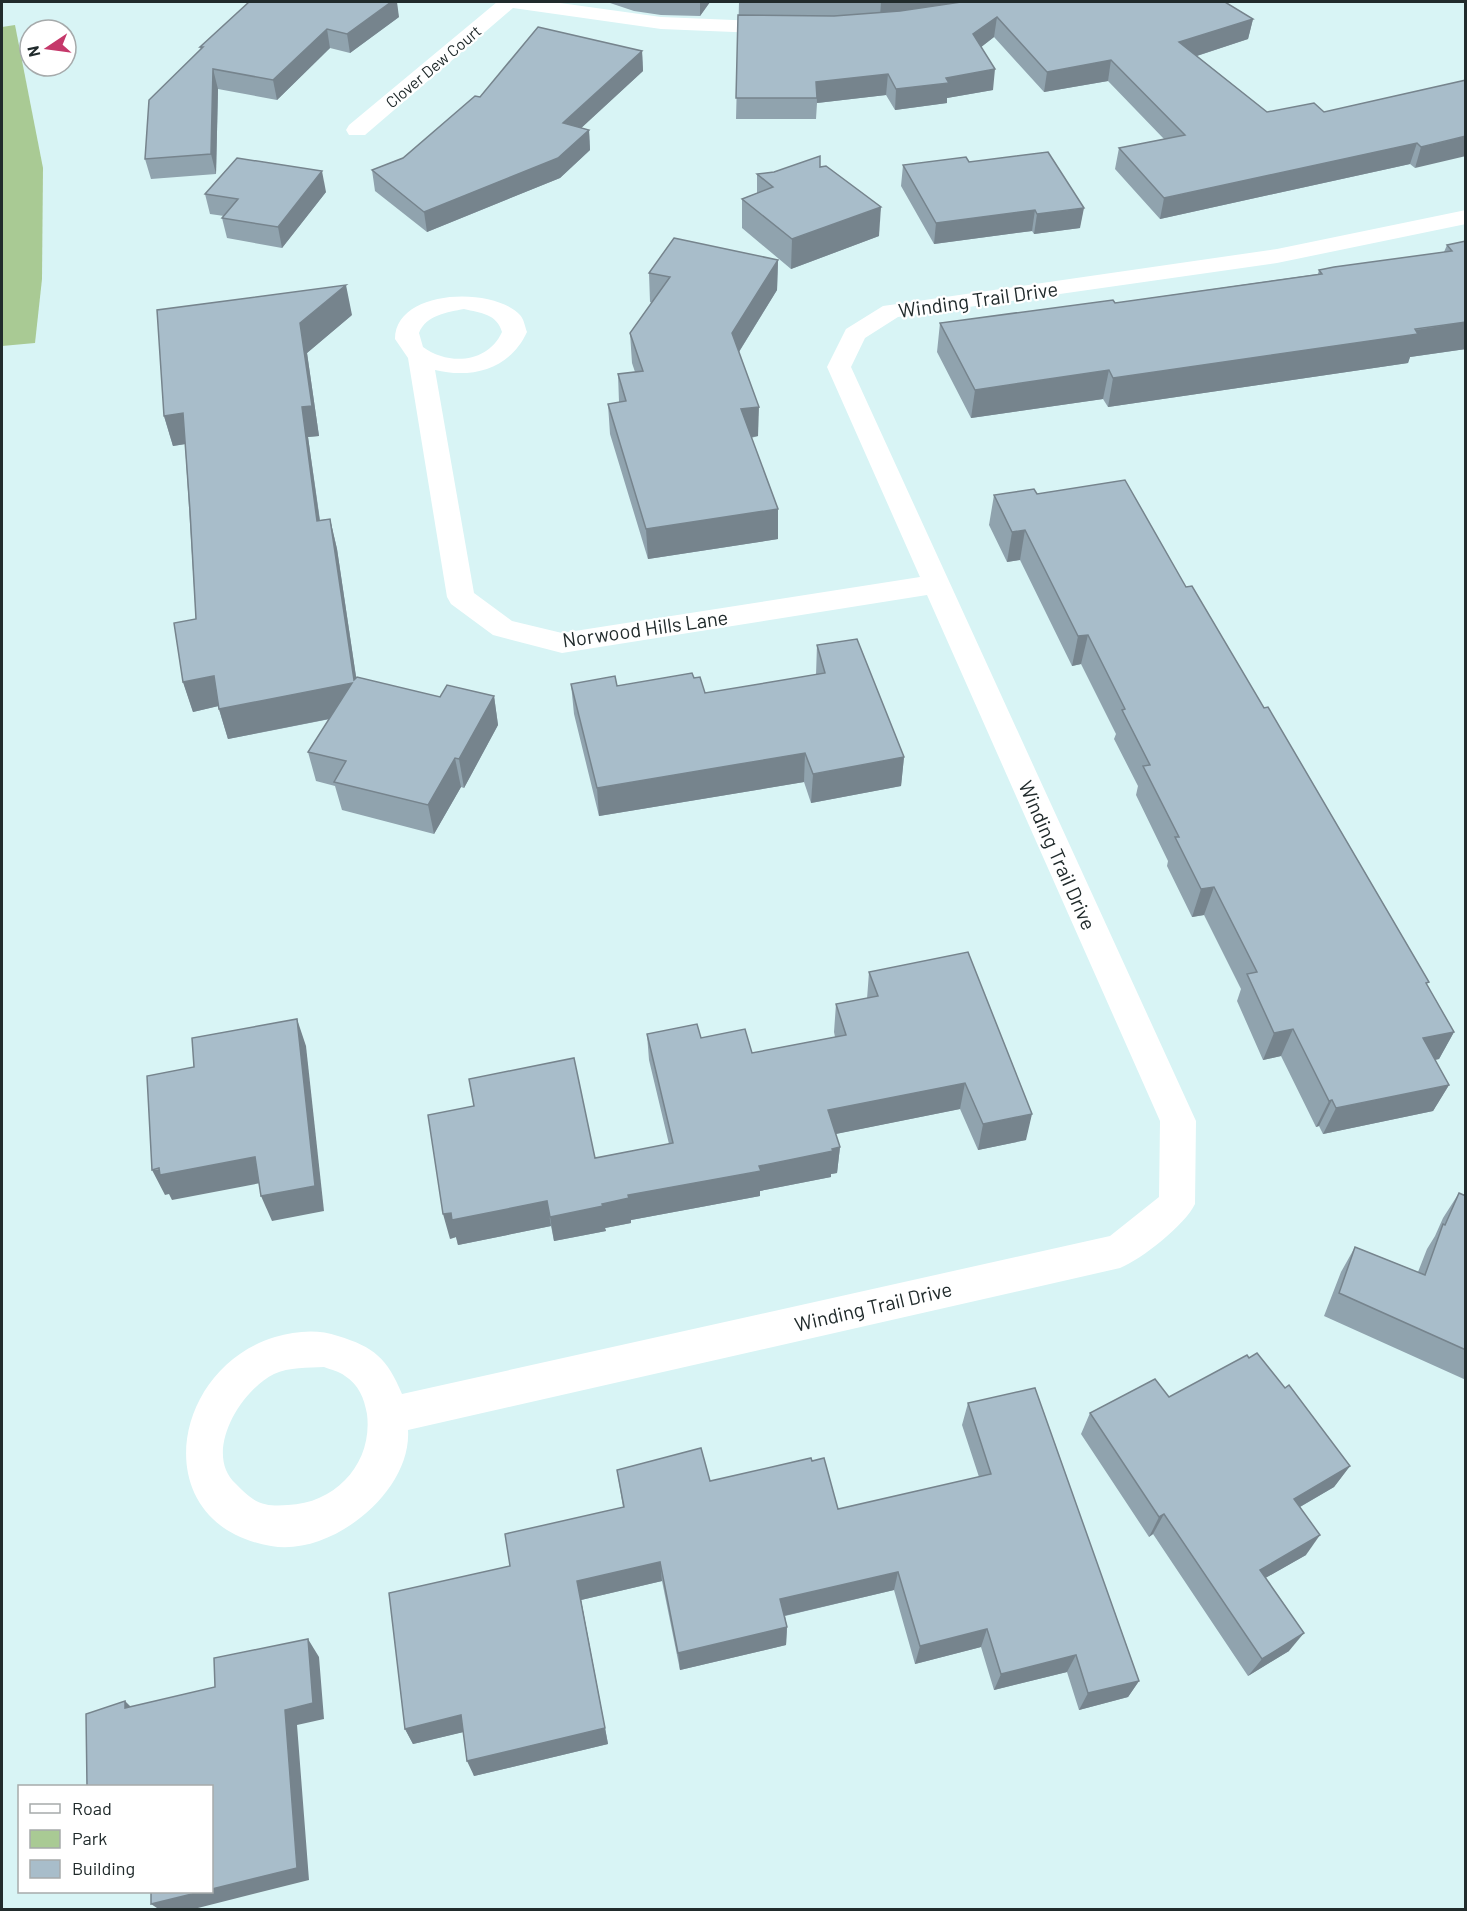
<svg xmlns="http://www.w3.org/2000/svg" width="1467" height="1911" font-family="Barlow,sans-serif">
  <style>
    .green { fill: #a9ca94 }
    .lines { fill: none; stroke-linecap: round; stroke-linejoin: round }
    .street { fill: #fff; fill-rule: evenodd }
    .wall { fill: #90a3ae }
    .shaded-wall { fill: #76848d }
    .building { fill: #a8bdca; stroke: #76848d; stroke-width: 1.5 }
    .labels { text-anchor: middle; dominant-baseline: central; stroke-width: 4.5; stroke-linejoin: round; paint-order: stroke }
    .far-street-label { font-size: 16px; fill: #212b2c; stroke: #fff }
    .street-label { font-size: 20px; fill: #212b2c; stroke: #fff }
  </style>
  <rect width="100%" height="100%" fill="#d8f4f5"/>
  <polygon class="green" points="15,25 43,168 42,279 35,343 2,346 2,27"/>
  <g class="lines">
    <g class="street">
      <polygon points="497,2 553,2 661,17 783,22 790,24 793,28 790,32 783,34 661,29 513,8 365,135 349,135 346,130 349,125"/>
      <path d="M1466,210V224L1277,263L898,317L865,338L851,367L1196,1121L1195,1204C1185,1225 1142,1259 1120,1268L408,1430C412,1492 331,1557 271,1546C146,1525 169,1369 275,1337C296,1331 318,1329 338,1336C374,1347 387,1358 402,1394L1110,1236L1159,1197L1160,1121L927,595L562,653L493,635L451,604L447,597L408,358L395,339C395,289 493,286 520,315C524,319 525,327 527,332C510,369 472,379 435,370L474,593L512,621L562,633L920,577L827,367L846,329L883,306L1277,249ZM464,309C481,313 497,314 502,332C488,363 449,366 423,347L419,333C426,315 448,312 464,309ZM324,1367C331,1370 339,1371 345,1376C359,1385 364,1398 367,1414C373,1462 337,1503 288,1505C276,1506 263,1506 253,1499C247,1495 241,1489 236,1484C202,1453 241,1390 274,1374C289,1367 308,1368 324,1367Z"/>
    </g>
  </g>
  <g class="wall">
    <polygon points="607,2 710,2 700,16 661,15 634,11"/>
    <polygon points="739,2 1225,2 1253,19 1248,39 1197,56 1267,112 1324,112 1466,80 1415,168 1410,164 1160,219 1115,169 1119,148 1164,139 1108,81 1044,92 994,37 981,47 993,90 947,98 947,103 895,110 886,95 817,103 816,119 736,119"/>
    <polygon points="399,17 350,53 330,48 277,100 218,89 216,174 151,179 145,159 201,50 200,47"/>
    <polygon points="642,51 643,71 581,128 589,130 590,150 560,178 427,232 375,191 372,170 403,158 480,97"/>
    <polygon points="969,162 1080,228 1034,234 1032,231 934,244 901,186 903,165"/>
    <polygon points="820,167 879,236 791,269 742,228 742,199 757,193 757,174"/>
    <polygon points="326,192 282,248 227,238 222,218 224,216 210,214 205,194"/>
    <polygon points="1466,241 1466,349 1410,357 1408,363 1108,407 1103,399 971,418 937,352 940,323 1115,303 1318,274 1319,270 1444,252 1447,245"/>
    <polygon points="778,260 777,290 739,352 758,436 751,438 778,509 778,539 648,559 610,434 608,404 619,402 618,374 635,372 632,363 630,333 652,303 650,302 649,273"/>
    <polygon points="352,315 307,353 319,436 308,437 320,520 330,519 337,549 356,677 440,697 494,696 498,725 464,788 461,787 434,834 342,810 335,786 316,781 308,752 330,719 228,739 218,706 193,712 183,682 196,619 185,444 173,446 164,416"/>
    <polygon points="1037,494 1186,587 1427,985 1454,1032 1439,1059 1435,1060 1449,1085 1433,1111 1323,1134 1319,1126 1316,1127 1281,1056 1263,1060 1237,1001 1241,989 1204,915 1192,917 1167,866 1168,861 1136,795 1138,786 1114,739 1116,734 1081,664 1072,666 1020,560 1007,562 989,525 994,495"/>
    <polygon points="817,645 904,757 901,786 811,803 804,782 599,816 574,714 571,684 617,686 694,678 705,693 816,675"/>
    <polygon points="869,972 1026,1140 978,1150 960,1109 835,1134 840,1147 837,1173 831,1174 831,1177 760,1191 760,1196 631,1220 631,1223 605,1228 606,1231 554,1241 551,1226 458,1245 456,1237 450,1239 595,1158 669,1144 649,1060 647,1034 701,1038 752,1053 835,1037 834,1032 836,1004 867,999"/>
    <polygon points="1459,1193 1466,1196 1466,1380 1324,1316 1341,1272 1355,1247 1418,1272 1427,1249 1435,1236 1443,1218"/>
    <polygon points="1285,1388 1350,1466 1334,1487 1300,1507 1306,1555 1265,1578 1289,1651 1248,1676 1153,1534 1149,1537 1081,1434 1090,1413 1169,1397"/>
    <polygon points="968,1403 1139,1681 1128,1697 1079,1710 1067,1672 994,1690 981,1647 915,1664 894,1590 785,1616 787,1627 786,1645 680,1670 662,1581 581,1600 608,1744 474,1776 463,1732 413,1744 405,1729 510,1566 623,1507 617,1470 710,1481 812,1461 838,1509 979,1477 962,1425"/>
  </g>
  <g class="shaded-wall">
    <polygon points="391,2 397,2 399,17 350,53 347,34"/>
    <polygon points="700,2 710,2 700,16"/>
    <polygon points="881,2 984,2 880,17"/>
    <polygon points="997,17 994,37 971,55 973,34"/>
    <polygon points="1253,19 1248,39 1175,63 1179,42"/>
    <polygon points="327,29 330,48 277,100 273,80"/>
    <polygon points="642,51 643,71 565,143 563,123"/>
    <polygon points="1111,60 1108,81 1044,92 1047,72"/>
    <polygon points="213,69 218,89 216,174 211,154"/>
    <polygon points="995,69 993,90 947,98 947,103 895,110 896,89 946,78"/>
    <polygon points="888,74 886,95 817,103 816,82"/>
    <polygon points="589,130 590,150 560,178 427,232 424,212"/>
    <polygon points="1466,136 1466,156 1415,168 1421,147"/>
    <polygon points="1417,143 1410,164 1160,219 1164,198"/>
    <polygon points="322,171 326,192 282,248 278,227"/>
    <polygon points="881,207 879,236 791,269 792,239"/>
    <polygon points="1084,208 1080,228 1034,234 1037,214"/>
    <polygon points="1035,210 1032,231 934,244 936,223"/>
    <polygon points="778,260 777,290 732,363 732,333"/>
    <polygon points="346,285 352,315 307,353 319,436 308,437 324,551 317,521 302,407 300,323"/>
    <polygon points="1466,322 1466,349 1410,357 1408,363 1108,407 1113,378"/>
    <polygon points="1109,370 1103,399 971,418 975,390"/>
    <polygon points="759,407 758,436 740,439 741,409"/>
    <polygon points="183,413 192,443 173,446 164,416"/>
    <polygon points="778,509 778,539 648,559 646,529"/>
    <polygon points="330,519 337,549 361,710 354,680"/>
    <polygon points="1025,530 1020,560 1007,562 1012,532"/>
    <polygon points="1088,635 1081,664 1072,666 1078,636"/>
    <polygon points="214,676 223,705 193,712 183,682"/>
    <polygon points="352,683 359,713 228,739 219,709"/>
    <polygon points="494,696 498,725 464,788 459,759"/>
    <polygon points="805,753 804,782 599,816 597,788"/>
    <polygon points="904,757 901,786 811,803 813,774"/>
    <polygon points="455,758 461,787 434,834 428,805"/>
    <polygon points="1214,887 1204,915 1192,917 1201,889"/>
    <polygon points="297,1019 306,1046 324,1211 272,1221 261,1196"/>
    <polygon points="1293,1029 1281,1056 1263,1060 1274,1033"/>
    <polygon points="1454,1032 1439,1059 1408,1065 1423,1038"/>
    <polygon points="965,1083 960,1109 826,1136 828,1110"/>
    <polygon points="1449,1085 1433,1111 1323,1134 1336,1108"/>
    <polygon points="1332,1100 1319,1126 1316,1127 1329,1101"/>
    <polygon points="1032,1114 1026,1140 978,1150 983,1124"/>
    <polygon points="840,1147 837,1173 831,1174 831,1177 760,1191 760,1196 631,1220 631,1223 605,1228 606,1231 554,1241 550,1217 628,1195"/>
    <polygon points="255,1157 266,1182 172,1200 169,1194 165,1195 152,1170"/>
    <polygon points="547,1201 551,1226 458,1245 456,1237 450,1239 443,1214"/>
    <polygon points="1350,1466 1334,1487 1279,1519 1294,1499"/>
    <polygon points="1164,1514 1153,1534 1149,1537 1159,1517"/>
    <polygon points="1320,1535 1306,1555 1246,1589 1260,1570"/>
    <polygon points="660,1562 662,1581 581,1600 608,1744 474,1776 467,1761 577,1581"/>
    <polygon points="898,1572 894,1590 779,1617 780,1599"/>
    <polygon points="787,1627 786,1645 680,1670 678,1653"/>
    <polygon points="987,1629 981,1647 915,1664 920,1646"/>
    <polygon points="1304,1633 1289,1651 1248,1676 1262,1659"/>
    <polygon points="308,1639 319,1657 324,1719 297,1725 309,1880 190,1910 160,1910 151,1904 200,1892 212,1892 212,1889 285,1710"/>
    <polygon points="1076,1655 1067,1672 994,1690 1001,1674"/>
    <polygon points="1139,1681 1128,1697 1079,1710 1088,1693"/>
    <polygon points="125,1701 141,1717 125,1708"/>
    <polygon points="461,1715 468,1731 413,1744 405,1729"/>
  </g>
  <g class="building">
    <polygon points="249,2 391,2 347,34 327,29 273,80 213,69 211,154 145,159 149,100 203,47 200,47"/>
    <polygon points="961,2 1225,2 1253,19 1179,42 1267,112 1314,103 1324,112 1466,80 1466,136 1421,147 1417,143 1164,198 1119,148 1185,135 1111,60 1047,72 997,17 973,34 995,69 946,78 949,83 896,89 888,74 816,82 817,98 736,98 738,15 834,16 900,11"/>
    <polygon points="538,27 642,51 563,123 589,130 558,158 424,212 372,170 403,158 475,96 480,97"/>
    <polygon points="1048,152 1084,208 1037,214 1035,210 936,223 903,165 966,157 969,162"/>
    <polygon points="820,156 820,167 826,166 881,207 792,239 742,199 773,187 757,174 774,172"/>
    <polygon points="237,158 322,171 278,227 222,218 238,199 205,194"/>
    <polygon points="674,238 778,260 732,333 759,407 741,409 778,509 646,529 608,404 626,401 618,374 643,371 630,333 670,277 649,273"/>
    <polygon points="1466,241 1466,322 1415,329 1418,334 1113,378 1109,370 975,390 940,323 1113,300 1115,303 1322,274 1319,270 1334,267 1452,251 1447,245"/>
    <polygon points="346,285 300,323 312,406 302,407 317,521 330,519 354,680 357,677 440,697 447,685 494,696 459,759 455,758 428,805 334,782 346,761 308,752 352,683 219,709 214,676 183,682 174,623 196,619 190,511 183,413 164,416 157,310"/>
    <polygon points="1125,480 1186,587 1192,586 1264,708 1268,707 1429,982 1426,983 1454,1032 1423,1038 1449,1085 1336,1108 1332,1100 1329,1101 1293,1029 1274,1033 1247,974 1257,972 1214,887 1201,889 1175,837 1179,837 1143,766 1150,765 1122,710 1125,709 1088,635 1078,636 1025,530 1012,532 994,495 1034,489 1037,494"/>
    <polygon points="857,639 904,757 813,774 805,753 597,788 571,684 615,676 617,686 692,673 694,678 700,677 705,693 825,673 817,645"/>
    <polygon points="968,952 1032,1114 983,1124 965,1083 828,1110 840,1147 832,1149 833,1151 759,1166 761,1171 628,1195 629,1198 602,1204 603,1206 550,1217 547,1201 452,1220 451,1213 443,1214 428,1115 474,1106 469,1079 574,1058 595,1158 673,1143 647,1034 697,1024 701,1038 745,1029 752,1053 846,1035 836,1004 878,996 869,972"/>
    <polygon points="297,1019 315,1186 261,1196 255,1157 160,1175 159,1168 152,1170 147,1076 194,1067 192,1038"/>
    <polygon points="1459,1193 1466,1196 1466,1350 1339,1293 1355,1247 1425,1275 1443,1224 1445,1225"/>
    <polygon points="1257,1353 1285,1388 1289,1385 1350,1466 1294,1499 1320,1535 1260,1570 1304,1633 1262,1659 1164,1514 1159,1517 1090,1413 1155,1379 1169,1397 1247,1355 1249,1358"/>
    <polygon points="1035,1388 1139,1681 1088,1693 1076,1655 1001,1674 987,1629 920,1646 898,1572 780,1599 787,1627 678,1653 660,1562 577,1581 605,1728 467,1761 461,1715 405,1729 389,1593 510,1566 505,1534 624,1507 617,1470 701,1448 710,1481 811,1458 812,1461 824,1458 838,1509 991,1474 968,1403"/>
    <polygon points="308,1639 313,1703 285,1710 297,1868 212,1889 212,1786 87,1786 86,1714 125,1701 125,1708 215,1687 214,1658"/>
    <polygon points="151,1892 200,1892 151,1904"/>
  </g>
  <g class="labels">
    <g class="far-street-label">
      <text transform="translate(433 66) rotate(-40)">Clover Dew Court</text>
    </g>
    <g class="street-label">
      <text transform="translate(978 299) rotate(-8)">Winding Trail Drive</text>
      <text transform="translate(645 628) rotate(-8)">Norwood Hills Lane</text>
      <text transform="translate(1058 855) rotate(66)">Winding Trail Drive</text>
      <text transform="translate(873 1306) rotate(-13)">Winding Trail Drive</text>
    </g>
  </g>
  <rect width="1467" height="1911" fill="none" stroke="#212b2c" stroke-width="6"/>
  <rect x="18" y="1785" width="195" height="108" fill="#ffffff" stroke="#a6aaab" stroke-width="1.5"/>
  <rect x="30" y="1804" width="30" height="9" fill="#ffffff" stroke="#a6aaab" stroke-width="1.5"/>
  <text x="72" y="1815" font-size="18" fill="#212b2c">Road</text>
  <rect x="30" y="1830" width="30" height="18" fill="#a9ca94" stroke="#a6aaab" stroke-width="1.5"/>
  <text x="72" y="1845" font-size="18" fill="#212b2c">Park</text>
  <rect x="30" y="1860" width="30" height="18" fill="#a8bdca" stroke="#a6aaab" stroke-width="1.5"/>
  <text x="72" y="1875" font-size="18" fill="#212b2c">Building</text>
  <g transform="translate(48 48) rotate(257)"><circle r="28" fill="#ffffff" stroke="#a6aaab" stroke-width="1.5"/>
  <path d="M0-4.5L10 22L0 15L-10 22Z" fill="#c5386a"/>
  <text y="-9" font-size="16" font-weight="bold" text-anchor="middle" fill="#212b2c">N</text>
  </g>
</svg>
